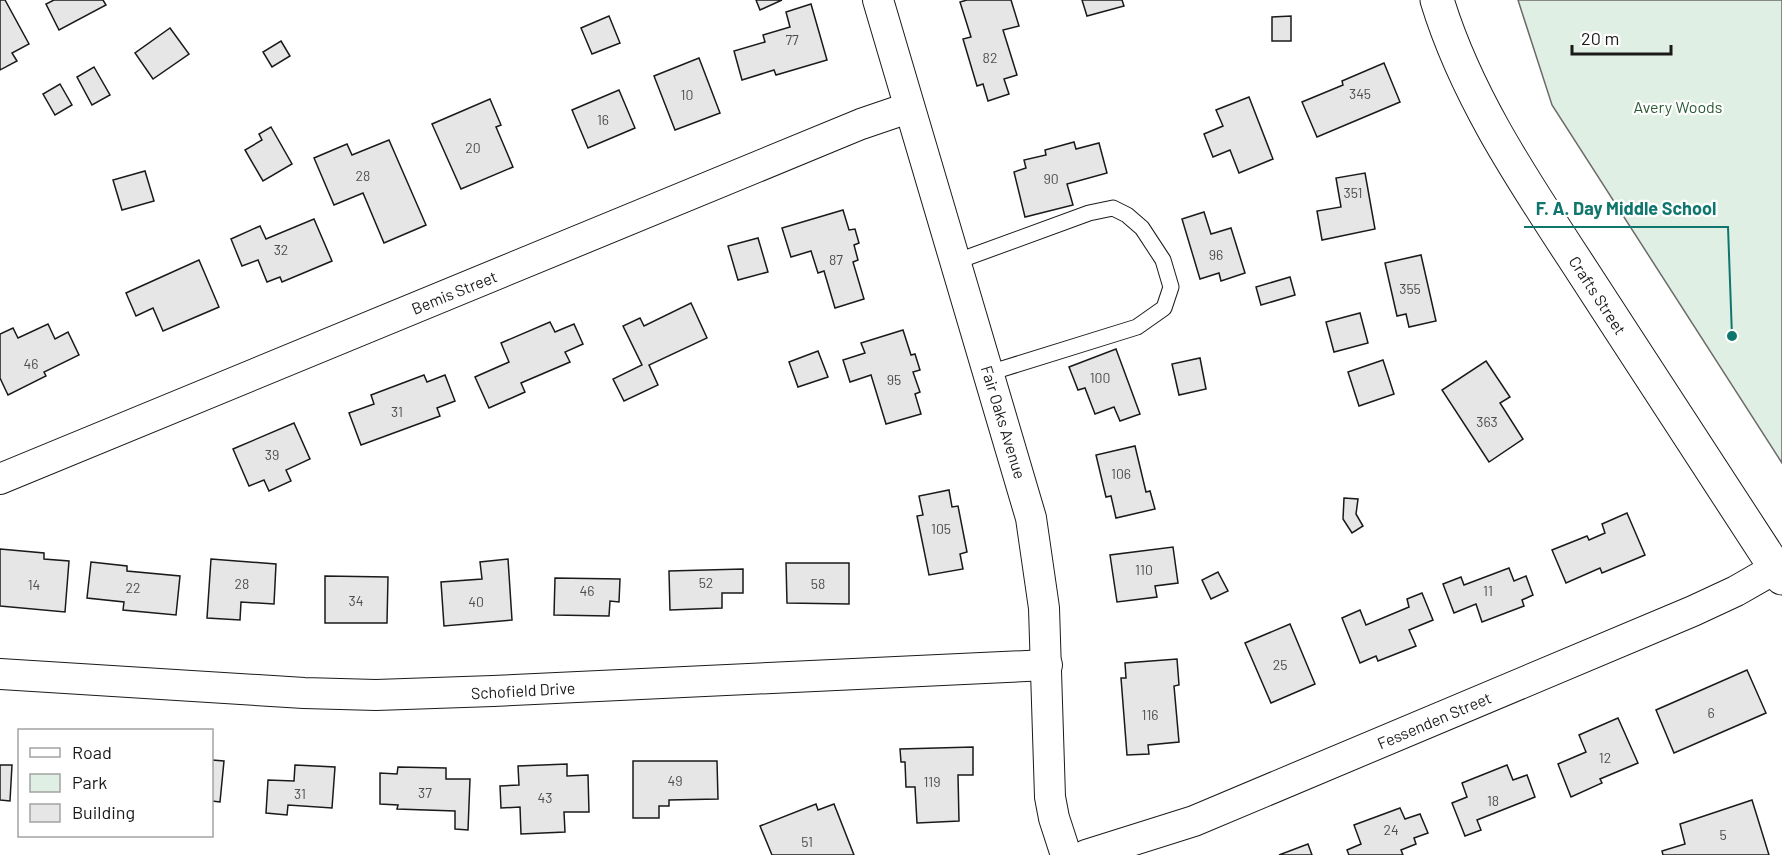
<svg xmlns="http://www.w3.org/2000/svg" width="1782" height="855" font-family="Barlow,sans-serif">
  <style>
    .green { fill: #e0efe3; stroke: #6a6a6a; stroke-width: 1.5 }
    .building { fill: #e6e6e6; stroke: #1a1a1a; stroke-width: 1.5 }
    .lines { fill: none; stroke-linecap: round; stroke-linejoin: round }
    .service-casing { stroke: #1a1a1a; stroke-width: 17 }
    .minor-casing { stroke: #1a1a1a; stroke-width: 32 }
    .secondary-casing { stroke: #1a1a1a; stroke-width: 35 }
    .service { stroke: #fff; stroke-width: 15 }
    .minor { stroke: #fff; stroke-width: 30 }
    .secondary { stroke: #fff; stroke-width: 33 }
    .labels { text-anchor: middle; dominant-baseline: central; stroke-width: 4.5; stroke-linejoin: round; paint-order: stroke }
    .number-label { font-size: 14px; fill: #4d4d4d }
    .park-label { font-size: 16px; fill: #2b5a34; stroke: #fff }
    .street-label { font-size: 16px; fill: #1a1a1a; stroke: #fff }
    .leader { fill: none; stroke: #0f766e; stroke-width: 2 }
    .callout-dot { fill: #0f766e; stroke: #fff; stroke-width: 2 }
    .callout-label { font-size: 18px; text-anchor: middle; font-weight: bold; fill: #0f766e; stroke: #fff; stroke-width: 4.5; stroke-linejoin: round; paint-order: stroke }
  </style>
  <rect width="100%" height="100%" fill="#fff"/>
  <polygon class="green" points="1518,0 1782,0 1782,463 1552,105"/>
  <g class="building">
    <polygon points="0,0 5,0 29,44 12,53 17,61 0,70"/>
    <polygon points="54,0 103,0 106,5 59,30 46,4"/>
    <polygon points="756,0 782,0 760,10"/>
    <polygon points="967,0 1011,0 1019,26 1003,30 1017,75 1004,79 1009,94 988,101 983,84 977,86 963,39 971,37 960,2"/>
    <polygon points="1082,0 1122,0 1124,6 1087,16"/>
    <polygon points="811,4 827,60 776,75 774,70 742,80 734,51 765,42 763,35 790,27 786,12"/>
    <polygon points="609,16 620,43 592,54 581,28"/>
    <polygon points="1291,16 1291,41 1272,41 1272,17"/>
    <polygon points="170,28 189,54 153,79 135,53"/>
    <polygon points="281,41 290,56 272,67 263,52"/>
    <polygon points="699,58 720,113 675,130 654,76"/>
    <polygon points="1384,63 1400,102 1317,137 1302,102 1343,85 1342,81"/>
    <polygon points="94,67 110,95 92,105 77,77"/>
    <polygon points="60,84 72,105 55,115 43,94"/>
    <polygon points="619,90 635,128 588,148 572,110"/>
    <polygon points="1249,97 1273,159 1239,173 1230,150 1213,157 1204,134 1223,126 1216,110"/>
    <polygon points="490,99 501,125 496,127 513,167 461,189 432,124"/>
    <polygon points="271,127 292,164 263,181 245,150 262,140 259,134"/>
    <polygon points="389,140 426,225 384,243 363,193 334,205 314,158 347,144 352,155"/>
    <polygon points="1074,142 1076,149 1099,143 1107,173 1067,184 1073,205 1025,217 1014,172 1026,168 1024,160 1046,155 1045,150"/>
    <polygon points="145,171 154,201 122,210 113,180"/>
    <polygon points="1365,173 1375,229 1322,240 1317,211 1341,207 1336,178"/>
    <polygon points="843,210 849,230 855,229 859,243 854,245 858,260 853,262 864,299 835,308 824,271 818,273 811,251 791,257 782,228"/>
    <polygon points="1204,212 1211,234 1231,228 1245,273 1221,281 1219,273 1200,279 1182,219"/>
    <polygon points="314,219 332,261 282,282 280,277 267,282 258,260 242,266 231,239 260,226 266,239"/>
    <polygon points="758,238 768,272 738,280 728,246"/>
    <polygon points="1421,255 1436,321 1409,327 1406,314 1397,316 1385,263"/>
    <polygon points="199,260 219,307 163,331 153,308 136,316 126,293"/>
    <polygon points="1290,277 1295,295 1261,305 1256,287"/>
    <polygon points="691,303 707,338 649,365 658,385 624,401 613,379 642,365 623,326 640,318 644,326"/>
    <polygon points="1360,313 1368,343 1334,352 1326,322"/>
    <polygon points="550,322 555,332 574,324 583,344 565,352 570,362 521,383 525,392 489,408 475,377 509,362 501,343"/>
    <polygon points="48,324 55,339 68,332 79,355 44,372 46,376 8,395 0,378 0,334 13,328 18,338"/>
    <polygon points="903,330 911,355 915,354 920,370 913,372 920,392 915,394 921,414 886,424 871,375 850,382 843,360 865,353 861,343"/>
    <polygon points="1116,349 1140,414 1120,421 1114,407 1095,414 1085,388 1078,390 1069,367"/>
    <polygon points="818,351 828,377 798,387 789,362"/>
    <polygon points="1200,358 1206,389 1179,395 1172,364"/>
    <polygon points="1383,360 1394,394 1359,406 1348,372"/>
    <polygon points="1486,361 1510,397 1500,403 1523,439 1489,462 1442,390"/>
    <polygon points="424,375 427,382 445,375 455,401 437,408 440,416 361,445 349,413 374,404 371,395"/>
    <polygon points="294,423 310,459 286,470 291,481 269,491 264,480 249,486 233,449"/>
    <polygon points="1135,446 1146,492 1150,491 1155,509 1116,518 1111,496 1106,497 1096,455"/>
    <polygon points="949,490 952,507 958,506 967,552 960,554 963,569 929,575 917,516 923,515 919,496"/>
    <polygon points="1344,498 1358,499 1356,514 1363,526 1352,533 1343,519"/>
    <polygon points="1627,513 1645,555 1602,573 1600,568 1566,583 1552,550 1587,536 1589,540 1605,533 1602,524"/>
    <polygon points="1173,547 1178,583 1155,586 1157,597 1117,602 1110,555"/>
    <polygon points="0,549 44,553 44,559 69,561 65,612 0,606"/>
    <polygon points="211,559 276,564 274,604 241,602 240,620 207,618"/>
    <polygon points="508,559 512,620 444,626 441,582 482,579 480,562"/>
    <polygon points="91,562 127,566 127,571 180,576 176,615 123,610 124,602 87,598"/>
    <polygon points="786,563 849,563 849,604 787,603"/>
    <polygon points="1509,568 1514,581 1526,576 1533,595 1522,600 1524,606 1482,622 1476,604 1454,613 1443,584 1461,577 1464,585"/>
    <polygon points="743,569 743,593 722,593 722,608 670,610 669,571"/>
    <polygon points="1218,572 1228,591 1211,599 1202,580"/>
    <polygon points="325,576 388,577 387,623 325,623"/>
    <polygon points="555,578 620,579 619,602 610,601 609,616 554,615"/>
    <polygon points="1422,593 1433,620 1409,630 1416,646 1378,661 1376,656 1360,663 1342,618 1360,610 1366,625 1409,607 1407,599"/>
    <polygon points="1290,624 1315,684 1271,703 1245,643"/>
    <polygon points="1177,659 1179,685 1174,686 1179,742 1148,745 1149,754 1127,755 1121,678 1126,678 1125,663"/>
    <polygon points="1747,670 1766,713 1674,753 1656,710"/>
    <polygon points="1618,718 1638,763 1600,779 1602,783 1571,797 1558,764 1586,752 1579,735"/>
    <polygon points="973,747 973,775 958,775 959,821 917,823 915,787 906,787 905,762 901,762 900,749"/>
    <polygon points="212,760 224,761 220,802 212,801"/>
    <polygon points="633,761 717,761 718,799 669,800 669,806 659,806 659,818 633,818"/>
    <polygon points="567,764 567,776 588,775 589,812 564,812 565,832 521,834 520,807 501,808 500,786 519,785 518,766"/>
    <polygon points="0,765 12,765 10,801 0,800"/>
    <polygon points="295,765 335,767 332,808 288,805 287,815 266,813 268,780 294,781"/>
    <polygon points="1507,765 1513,780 1527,775 1535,797 1477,820 1481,830 1465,836 1452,803 1467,797 1462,783"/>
    <polygon points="398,767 446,768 446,779 470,779 468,830 455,829 455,811 397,809 398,805 380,804 380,773 397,774"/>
    <polygon points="1752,800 1769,855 1663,855 1662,851 1685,844 1680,824"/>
    <polygon points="816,804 818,810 834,804 854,855 772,855 760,826"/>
    <polygon points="1400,808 1405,819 1420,814 1428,833 1414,838 1416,844 1401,850 1403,855 1349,855 1347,850 1361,844 1354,825"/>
    <polygon points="1308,844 1312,855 1279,855"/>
  </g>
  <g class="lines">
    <defs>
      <polyline id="service" points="955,262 1089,213 1113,208 1127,215 1142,228 1163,260 1171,287 1164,308 1137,327 989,373"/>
      <g id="minor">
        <polyline points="878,0 1031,518 1044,608 1050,797 1054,818 1066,855"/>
        <polyline points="0,479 861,124 908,108"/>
        <polyline points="0,674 304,693 376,695 493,691 1047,665"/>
        <polyline points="1086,855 1194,821 1693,611 1736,591 1776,568"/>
      </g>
      <path id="secondary" d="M1437,0C1467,99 1527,186 1583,272C1649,374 1716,475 1782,578"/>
    </defs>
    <use href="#service" class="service-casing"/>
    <use href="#minor" class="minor-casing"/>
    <use href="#secondary" class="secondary-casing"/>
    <use href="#service" class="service"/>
    <use href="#minor" class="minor"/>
    <use href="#secondary" class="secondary"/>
  </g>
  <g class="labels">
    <g class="number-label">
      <text x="792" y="39">77</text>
      <text x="990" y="57">82</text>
      <text x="1360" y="93">345</text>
      <text x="687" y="94">10</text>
      <text x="603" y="119">16</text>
      <text x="473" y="147">20</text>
      <text x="363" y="175">28</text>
      <text x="1051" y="178">90</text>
      <text x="1353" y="192">351</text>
      <text x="281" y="249">32</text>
      <text x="1216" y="254">96</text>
      <text x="836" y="259">87</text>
      <text x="1410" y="288">355</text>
      <text x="31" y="363">46</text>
      <text x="1100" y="377">100</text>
      <text x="894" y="379">95</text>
      <text x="397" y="411">31</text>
      <text x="1487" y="421">363</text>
      <text x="272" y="454">39</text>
      <text x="1121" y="473">106</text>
      <text x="941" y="528">105</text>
      <text x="1144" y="569">110</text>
      <text x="706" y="582">52</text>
      <text x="242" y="583">28</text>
      <text x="818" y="583">58</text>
      <text x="34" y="584">14</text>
      <text x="133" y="587">22</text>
      <text x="587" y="590">46</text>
      <text x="1488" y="590">11</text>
      <text x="356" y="600">34</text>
      <text x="476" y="601">40</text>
      <text x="1280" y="664">25</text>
      <text x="1711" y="712">6</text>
      <text x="1150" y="714">116</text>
      <text x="1605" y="757">12</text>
      <text x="675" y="780">49</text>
      <text x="932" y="781">119</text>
      <text x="425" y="792">37</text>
      <text x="300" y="793">31</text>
      <text x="545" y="797">43</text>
      <text x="1493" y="800">18</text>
      <text x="1391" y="829">24</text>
      <text x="1723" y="834">5</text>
      <text x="807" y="841">51</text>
    </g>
    <g class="park-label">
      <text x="1678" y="106">Avery Woods</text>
    </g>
    <g class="street-label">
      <text transform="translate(454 292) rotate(-22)">Bemis Street</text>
      <text transform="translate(1598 295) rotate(57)">Crafts Street</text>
      <text transform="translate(1004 422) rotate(73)">Fair Oaks Avenue</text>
      <text transform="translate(523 690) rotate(-3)">Schofield Drive</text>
      <text transform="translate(1434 720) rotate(-23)">Fessenden Street</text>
    </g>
  </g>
  <path class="leader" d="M1732 336L1728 227H1524"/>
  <circle class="callout-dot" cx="1732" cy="336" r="6"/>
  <g class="callout-label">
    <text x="1626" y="215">F. A. Day Middle School</text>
  </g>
  <rect x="18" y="729" width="195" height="108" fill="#ffffff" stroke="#a3a3a3" stroke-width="1.5"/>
  <rect x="30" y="748" width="30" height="9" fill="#ffffff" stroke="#a3a3a3" stroke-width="1.5"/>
  <text x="72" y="759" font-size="18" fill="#1a1a1a">Road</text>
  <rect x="30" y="774" width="30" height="18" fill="#e0efe3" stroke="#a3a3a3" stroke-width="1.5"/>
  <text x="72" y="789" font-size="18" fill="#1a1a1a">Park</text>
  <rect x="30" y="804" width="30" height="18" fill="#e6e6e6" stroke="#a3a3a3" stroke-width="1.5"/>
  <text x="72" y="819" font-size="18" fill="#1a1a1a">Building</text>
  <path d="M1572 45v9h99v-9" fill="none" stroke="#1a1a1a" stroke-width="3"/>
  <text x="1581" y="45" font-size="18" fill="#1a1a1a" stroke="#ffffff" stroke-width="4.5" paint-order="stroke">20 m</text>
</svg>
